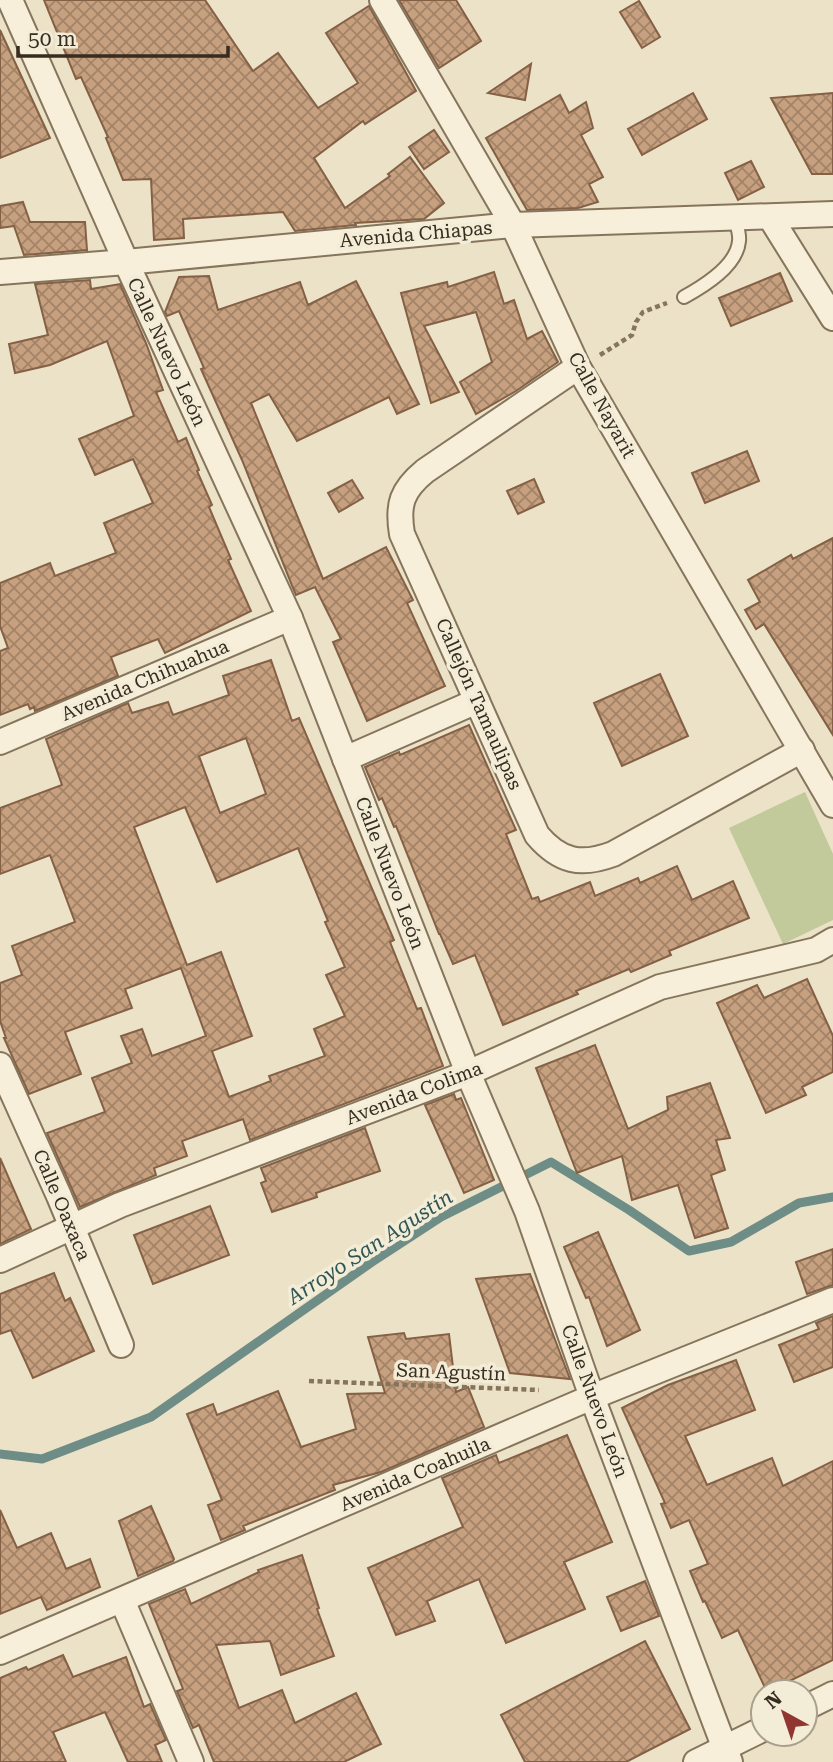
<svg xmlns="http://www.w3.org/2000/svg" width="833" height="1762" font-family="'Roboto Serif',serif">
  <style>
    .garden { fill: #c2c99b }
    .lines { fill: none; stroke-linecap: round; stroke-linejoin: round }
    .stream { stroke: #6f8d87; stroke-width: 9 }
    .building { fill: url(#building-cross-hatch); stroke: #846045; stroke-width: 2; fill-rule: evenodd }
    .lane-casing { stroke: #86755d; stroke-width: 16 }
    .street-casing { stroke: #86755d; stroke-width: 28 }
    .path { stroke: #86755d; stroke-width: 4.5; stroke-dasharray: 5 3.5; stroke-linecap: butt }
    .lane { stroke: #f7efd9; stroke-width: 12 }
    .street { stroke: #f7efd9; stroke-width: 24 }
    .labels { text-anchor: middle; dominant-baseline: central; stroke-width: 7; stroke-linejoin: round; paint-order: stroke }
    .street-label { font-size: 19px; fill: #372c20; stroke: #f3ecd6 }
    .water-label { font-size: 21px; font-style: italic; fill: #305655; stroke: #f3ecd6 }
  </style>
  <defs>
    <pattern id="building-cross-hatch" width="8" height="8" patternUnits="userSpaceOnUse" patternTransform="scale(1.75)"><rect width="8" height="8" fill="#c7a07f"/><path d="M0 0l8 8M0 8l8-8" fill="none" stroke="#a28368"/></pattern>
  </defs>
  <rect width="100%" height="100%" fill="#ece2c7"/>
  <polygon class="garden" points="805,792 833,854 833,920 783,944 729,828"/>
  <g class="lines">
    <polyline class="stream" points="0,1454 42,1459 151,1417 372,1262 441,1217 551,1162 629,1210 689,1251 731,1242 799,1203 833,1197"/>
  </g>
  <g class="building">
    <polygon points="44,0 205,0 253,71 278,53 318,108 358,83 326,33 369,6 416,91 365,124 363,121 314,158 345,208 390,176 388,174 410,157 444,203 424,219 355,223 356,225 295,231 283,212 183,219 184,238 154,240 151,179 123,180 106,138 108,137 81,77 76,79"/>
    <polygon points="399,0 456,0 481,41 439,68"/>
    <polygon points="639,1 660,37 642,48 620,12"/>
    <polygon points="0,30 50,138 0,158"/>
    <polygon points="531,64 525,100 488,93"/>
    <polygon points="693,93 707,119 642,155 628,129"/>
    <polygon points="833,93 833,174 812,174 771,98"/>
    <polygon points="560,95 569,113 586,102 593,128 581,135 603,177 589,184 598,202 578,208 527,210 486,138"/>
    <polygon points="434,130 449,152 424,169 409,147"/>
    <polygon points="751,161 764,187 738,200 725,173"/>
    <polygon points="23,202 30,222 85,222 87,250 24,255 14,226 0,228 0,206"/>
    <polygon points="494,272 504,304 514,300 527,339 542,331 558,362 516,391 476,414 460,382 492,362 476,312 424,326 459,392 431,403 401,293 447,282 448,287"/>
    <polygon points="780,273 792,301 731,326 719,298"/>
    <polygon points="209,276 218,310 300,282 308,305 356,281 419,404 397,414 389,397 297,441 269,394 251,403 323,579 386,547 413,600 407,603 445,686 367,721 333,642 341,639 315,587 296,595 293,588 242,460 201,369 204,368 179,311 167,316 165,312 179,277"/>
    <polygon points="90,280 91,289 120,284 146,343 163,390 156,392 178,442 186,438 199,470 197,471 212,505 209,507 231,559 228,560 251,611 165,653 158,639 111,657 118,676 35,711 34,707 30,709 28,704 0,715 0,651 8,648 0,626 0,583 50,563 55,576 116,553 104,523 153,503 133,459 95,475 79,439 134,416 107,341 50,365 15,373 9,344 48,335 35,284"/>
    <polygon points="747,451 759,481 705,503 692,473"/>
    <polygon points="534,479 544,502 518,514 507,491"/>
    <polygon points="352,480 363,498 339,512 328,493"/>
    <polygon points="833,538 833,735 764,624 756,629 745,610 760,602 748,580 791,555 793,559"/>
    <path d="M271,660L292,721L299,718L394,940L390,942L417,1009L421,1008L443,1066L250,1140L243,1119L182,1141L187,1156L154,1168L156,1175L80,1207L47,1133L105,1112L92,1078L132,1063L121,1036L142,1029L152,1056L206,1036L181,968L125,989L132,1008L65,1032L81,1074L29,1094L4,1038H6L0,1021V983L22,975L12,946L75,922L50,855L0,874V808L62,785L46,739L128,703L132,713L168,702L173,715L229,695L223,676ZM246,738L266,794L220,813L199,756ZM185,807L217,882L298,848L328,921L325,922L345,967L326,975L345,1016L314,1029L325,1056L269,1076L271,1081L229,1097L212,1051L252,1036L221,952L187,965L134,827Z"/>
    <polygon points="660,674 688,736 622,766 594,703"/>
    <polygon points="469,725 516,830 506,834 532,899 538,897 540,902 590,882 595,896 638,878 640,883 677,866 692,900 733,881 749,918 669,951 671,955 631,972 629,969 576,991 578,994 503,1025 475,955 453,964 440,934 439,934 396,826 394,827 382,798 379,800 365,767 399,752 400,755"/>
    <polygon points="807,979 833,1036 833,1072 802,1087 806,1095 766,1113 717,1003 757,985 764,998"/>
    <polygon points="595,1045 628,1129 668,1110 667,1097 710,1083 730,1138 716,1140 725,1170 711,1175 728,1228 695,1238 678,1185 632,1200 622,1156 577,1173 536,1068"/>
    <polygon points="454,1094 456,1100 461,1098 494,1180 464,1193 425,1105"/>
    <polygon points="365,1128 380,1171 316,1193 317,1197 272,1212 261,1183 266,1181 261,1168"/>
    <polygon points="0,1158 31,1229 0,1244"/>
    <polygon points="210,1206 229,1255 153,1284 134,1235"/>
    <polygon points="598,1232 640,1330 607,1346 589,1297 586,1298 564,1247"/>
    <polygon points="833,1249 833,1285 807,1294 796,1262"/>
    <polygon points="54,1273 65,1301 70,1298 94,1351 33,1378 11,1330 0,1334 0,1294"/>
    <polygon points="530,1274 570,1379 510,1373 476,1279"/>
    <polygon points="833,1316 833,1367 794,1382 779,1345 819,1329 816,1323"/>
    <polygon points="404,1333 406,1339 449,1334 456,1392 468,1387 484,1427 381,1472 333,1485 335,1490 243,1526 245,1530 221,1540 208,1505 222,1500 187,1414 213,1404 217,1415 278,1391 301,1447 356,1429 347,1394 385,1393 368,1337"/>
    <polygon points="736,1360 755,1410 685,1436 707,1485 772,1458 783,1486 833,1461 833,1660 767,1692 738,1630 722,1638 705,1601 703,1602 690,1571 708,1564 689,1520 671,1528 661,1504 665,1503 622,1408 668,1385"/>
    <polygon points="567,1435 612,1542 564,1562 585,1609 506,1643 479,1579 427,1601 435,1621 396,1635 368,1568 463,1527 442,1478 496,1455 499,1463"/>
    <polygon points="151,1506 174,1559 173,1561 138,1576 119,1521"/>
    <polygon points="0,1510 17,1548 51,1533 66,1569 90,1559 100,1587 47,1610 41,1597 0,1614"/>
    <polygon points="302,1555 319,1608 317,1609 334,1656 281,1675 270,1641 216,1645 239,1708 282,1690 295,1723 356,1693 381,1744 344,1762 214,1762 199,1725 193,1728 177,1691 183,1689 149,1604 185,1589 191,1604 259,1572 258,1570"/>
    <polygon points="645,1581 659,1616 621,1631 607,1597"/>
    <polygon points="645,1641 690,1729 626,1762 525,1762 501,1715"/>
    <polygon points="63,1655 73,1677 126,1657 144,1707 150,1704 166,1740 155,1745 162,1762 128,1762 105,1712 53,1732 66,1762 0,1762 0,1678 26,1667 28,1670"/>
  </g>
  <g class="lines">
    <defs>
      <path id="lane" d="M684,297C704,286 737,266 739,241C740,234 737,226 735,219"/>
      <g id="street">
        <polyline points="10,0 126,262 290,618 468,1073 527,1211 592,1397 730,1762"/>
        <polyline points="382,0 513,225 578,367 833,805"/>
        <polyline points="770,217 833,318"/>
        <polyline points="0,272 126,262 513,225 833,214"/>
        <path d="M578,367L425,471C402,490 397,504 402,534L537,835C560,862 581,866 613,854L802,750"/>
        <polyline points="0,742 290,618"/>
        <polyline points="345,759 477,701"/>
        <polyline points="0,1065 59,1196 121,1345"/>
        <polyline points="0,1260 120,1205 468,1073 660,987 816,950 833,940"/>
        <polyline points="122,1600 191,1762"/>
        <polyline points="0,1652 592,1397 833,1300"/>
        <polyline points="805,1708 833,1694"/>
        <polyline points="696,1762 763,1729"/>
      </g>
    </defs>
    <use href="#lane" class="lane-casing"/>
    <use href="#street" class="street-casing"/>
    <g class="path">
      <polyline points="600,355 632,335 636,322 643,312 667,303"/>
      <polyline points="309,1381 539,1390"/>
    </g>
    <use href="#lane" class="lane"/>
    <use href="#street" class="street"/>
  </g>
  <g class="labels">
    <g class="street-label">
      <text transform="translate(416 234) rotate(-5)">Avenida Chiapas</text>
      <text transform="translate(167 352) rotate(65)">Calle Nuevo León</text>
      <text transform="translate(602 405) rotate(61)">Calle Nayarit</text>
      <text transform="translate(145 680) rotate(-23)">Avenida Chihuahua</text>
      <text transform="translate(479 704) rotate(66)">Callejón Tamaulipas</text>
      <text transform="translate(390 873) rotate(69)">Calle Nuevo León</text>
      <text transform="translate(414 1093) rotate(-21)">Avenida Colima</text>
      <text transform="translate(62 1205) rotate(67)">Calle Oaxaca</text>
      <text transform="translate(451 1372) rotate(2)">San Agustín</text>
      <text transform="translate(595 1401) rotate(70)">Calle Nuevo León</text>
      <text transform="translate(415 1474) rotate(-23)">Avenida Coahuila</text>
    </g>
    <g class="water-label">
      <text transform="translate(370 1247) rotate(-33)">Arroyo San Agustín</text>
    </g>
  </g>
  <g transform="translate(784 1713) rotate(320)"><circle r="33" fill="#f3ecd6" stroke="#a89f8d" stroke-width="2"/>
  <path d="M0-5L12 26L0 18L-12 26Z" fill="#913531"/>
  <text y="-10" font-size="19" font-weight="bold" text-anchor="middle" fill="#372c20">N</text>
  </g>
  <path d="M18 46v10h210v-10" fill="none" stroke="#372c20" stroke-width="3.5"/>
  <text x="28" y="46" font-size="21" fill="#372c20" stroke="#f3ecd6" stroke-width="5" paint-order="stroke">50 m</text>
</svg>
